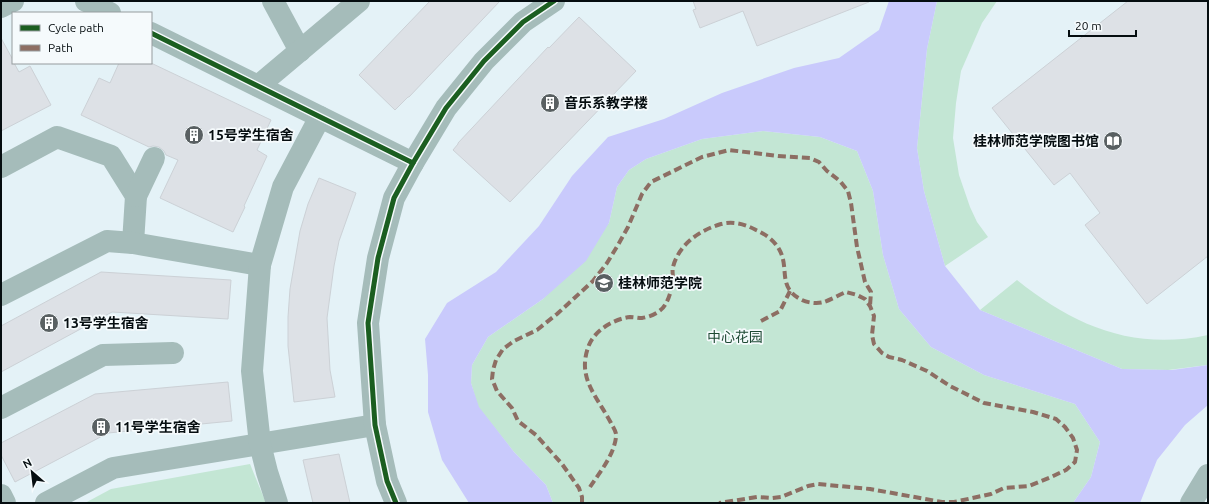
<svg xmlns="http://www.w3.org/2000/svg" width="1209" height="504" font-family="Ubuntu,'Noto Sans SC',sans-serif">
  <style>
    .built { fill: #e4f2f7; fill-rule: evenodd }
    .green { fill: #c3e6d4 }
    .water { fill: #c9cafc }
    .building { fill: #dde1e6; stroke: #ccd1d6 }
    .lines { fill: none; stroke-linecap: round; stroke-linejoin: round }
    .minor { stroke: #a5bcba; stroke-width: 22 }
    .quiet { stroke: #8d6e63; stroke-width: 4; stroke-dasharray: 8 4; stroke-linecap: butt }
    .cycleway-casing { stroke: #f5fafc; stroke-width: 8 }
    .cycleway { stroke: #1b5e20; stroke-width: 5 }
    .labels { text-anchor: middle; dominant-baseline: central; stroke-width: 3.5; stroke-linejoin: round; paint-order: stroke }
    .poi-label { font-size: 14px; font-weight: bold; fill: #050d10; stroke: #f5fafc; text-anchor: start }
    .park-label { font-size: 14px; fill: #1d4933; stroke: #f5fafc }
  </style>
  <rect width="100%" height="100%" fill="#f6f9fb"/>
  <path class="built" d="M1,1H1208V503H1ZM13,13H151V63H13Z"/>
  <g class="green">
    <polygon points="937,1 997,1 982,23 961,71 956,103 953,138 959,175 970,207 977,222 988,237 945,266 924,191 917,148 927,49"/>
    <polygon points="763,131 820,137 857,151 873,191 883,255 899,309 931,347 984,375 1075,404 1100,442 1091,477 1073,503 553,503 546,485 514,452 478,407 471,383 472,365 488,337 543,299 609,223 617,187 629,170 646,159 702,139"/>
    <path d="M1017,280C1074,326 1134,351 1208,335V365L1168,370L1122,369L980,310Z"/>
    <polygon points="250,464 266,503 85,503 111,489"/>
  </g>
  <polygon class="water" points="889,1 937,1 927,49 917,148 924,191 945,266 980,310 1122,369 1172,370 1208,365 1208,405 1185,425 1157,460 1140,503 1073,503 1091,477 1100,442 1075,404 984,375 931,347 899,309 883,255 873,191 857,151 820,137 763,131 702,139 646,159 629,170 617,187 609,223 586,261 543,299 488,337 472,365 471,383 479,407 514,452 546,485 553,503 469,503 442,460 428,412 428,375 425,339 447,303 496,272 539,226 572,176 608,137 664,119 722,93 794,68 839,58 879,30"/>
  <g class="building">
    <polygon points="430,1 500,1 409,97 408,97 395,110 359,75"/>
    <polygon points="693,1 869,1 869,2 757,46 743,11 700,28 693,10 696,9"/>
    <polygon points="1128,1 1208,1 1208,256 1147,304 1085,225 1100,213 1070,173 1054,185 992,108"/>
    <polygon points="579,17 636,71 510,202 453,150 458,144 458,143 548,47 549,48"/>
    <polygon points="1,38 13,60 13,63 14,63 19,72 30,66 51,105 1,131"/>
    <polygon points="119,63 151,63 271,120 257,150 267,156 244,206 245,207 233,232 160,198 178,160 166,155 164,151 159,147 153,146 149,147 81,115 99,78 110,83"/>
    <polygon points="319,178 356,193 339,241 334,266 327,318 330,370 335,397 294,402 288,346 288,317 290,289 300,231 308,204"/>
    <polygon points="101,272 231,280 228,319 112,312 1,372 1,326"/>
    <polygon points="228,382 232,421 108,433 15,482 1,455 1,443 95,394"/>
    <polygon points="339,454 350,503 313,503 303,460"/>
  </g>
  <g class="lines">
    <g class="minor">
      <polyline points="86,1 110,13"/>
      <polyline points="273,1 300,51"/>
      <polyline points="1,7 13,1"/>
      <polyline points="151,33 413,163"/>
      <polyline points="258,86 359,1"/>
      <polyline points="1,167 57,137 111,156 136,196 133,243"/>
      <polyline points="136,196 154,158"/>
      <polyline points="1,295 107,241 133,243 260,265"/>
      <polyline points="1,408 103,355 173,353"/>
      <polyline points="1,495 5,503"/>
      <polyline points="46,503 113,468 375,425"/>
      <polyline points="277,503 267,472 260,444 252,371 260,265 283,187 320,117"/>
      <polyline points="396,503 387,481 375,425 368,323 378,258 394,198 413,163 446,108 484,61 523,22 554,1"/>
      <polyline points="1191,503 1208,475"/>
    </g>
    <g class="quiet">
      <polyline points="761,321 780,311 790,291"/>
      <path d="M590,487C600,472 614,455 616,437C617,432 613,427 611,423C597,396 576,378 589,345C595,330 614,319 630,317C634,317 638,318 642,318C650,317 661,312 665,305C670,297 672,287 673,279C673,275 672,270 673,267C679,244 700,230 721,224C733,221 745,224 756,230C765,234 774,240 779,249C790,268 777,286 800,299C807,303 817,304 824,302C830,300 839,295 846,292L857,295L865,299L870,306L874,316L872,335L874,344L882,353L889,357L902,360L927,371L950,386L984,403L1033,412L1056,419L1065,427L1073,438L1077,450L1075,462L1066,470L1051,477L1029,486L1004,488L991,494L954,502H942L870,489L818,484L808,486L781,497L772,498L757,497L719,503"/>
      <polyline points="582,503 582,497 579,488 562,464 536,435 518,421 512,408 497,391 492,379 493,370 496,360 503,349 514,341 537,330 557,314 593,281 607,263 618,245 628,227 642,194 651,182 702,157 729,150 778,156 810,158 819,162 827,171 840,181 848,191 851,203 857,247 865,282 871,292 870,306"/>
    </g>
    <defs>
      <g id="cycleway">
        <polyline points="151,33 413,163"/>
        <polyline points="396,503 387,481 375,425 368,323 378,258 394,198 413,163 446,108 484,61 523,22 554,1"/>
      </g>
    </defs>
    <use href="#cycleway" class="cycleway-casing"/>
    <use href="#cycleway" class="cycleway"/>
  </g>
  <defs>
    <symbol id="building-disc" viewBox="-11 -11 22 22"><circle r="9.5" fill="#596062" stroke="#f5fafc"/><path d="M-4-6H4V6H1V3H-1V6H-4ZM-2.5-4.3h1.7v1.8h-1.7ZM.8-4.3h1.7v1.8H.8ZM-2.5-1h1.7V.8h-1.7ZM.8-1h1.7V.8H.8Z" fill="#fff"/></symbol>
    <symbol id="library-disc" viewBox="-11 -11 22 22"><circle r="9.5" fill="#596062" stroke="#f5fafc"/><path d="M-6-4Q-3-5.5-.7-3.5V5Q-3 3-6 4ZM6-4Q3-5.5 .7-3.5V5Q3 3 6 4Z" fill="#fff"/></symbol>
    <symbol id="university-disc" viewBox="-11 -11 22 22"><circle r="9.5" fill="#596062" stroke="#f5fafc"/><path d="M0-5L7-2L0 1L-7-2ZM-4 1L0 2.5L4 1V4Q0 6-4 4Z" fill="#fff"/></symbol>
  </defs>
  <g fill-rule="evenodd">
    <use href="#building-disc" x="539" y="92" width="22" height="22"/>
    <use href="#building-disc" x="183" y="124" width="22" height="22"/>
    <use href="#library-disc" x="1102" y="130" width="22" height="22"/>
    <use href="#university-disc" x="593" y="272" width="22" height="22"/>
    <use href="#building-disc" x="38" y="312" width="22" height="22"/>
    <use href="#building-disc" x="90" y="416" width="22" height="22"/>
  </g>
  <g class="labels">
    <g class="poi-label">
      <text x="564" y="103">音乐系教学楼</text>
      <text x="208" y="135">15号学生宿舍</text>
      <text x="1099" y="141" text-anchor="end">桂林师范学院图书馆</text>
      <text x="618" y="283">桂林师范学院</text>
      <text x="63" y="323">13号学生宿舍</text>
      <text x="115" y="427">11号学生宿舍</text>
    </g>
    <g class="park-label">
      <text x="735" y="337">中心花园</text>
    </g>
  </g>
  <rect width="1209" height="504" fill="none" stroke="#050d10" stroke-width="4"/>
  <rect x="12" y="12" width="140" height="52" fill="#f5fafc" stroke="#959b9e"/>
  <rect x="20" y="25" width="20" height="6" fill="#1b5e20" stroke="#959b9e"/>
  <text x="48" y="32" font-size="12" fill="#050d10">Cycle path</text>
  <rect x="20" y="45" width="20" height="6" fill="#8d6e63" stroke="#959b9e"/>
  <text x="48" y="52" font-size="12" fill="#050d10">Path</text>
  <g transform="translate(32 472) rotate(332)" stroke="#f5fafc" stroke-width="3" paint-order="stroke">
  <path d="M0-3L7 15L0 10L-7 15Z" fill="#050d10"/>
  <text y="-6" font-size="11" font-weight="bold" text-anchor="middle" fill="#050d10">N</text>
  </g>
  <path d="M1069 30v6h67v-6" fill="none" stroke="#050d10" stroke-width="2"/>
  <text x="1075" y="30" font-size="12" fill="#050d10" stroke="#f5fafc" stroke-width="3" paint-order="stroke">20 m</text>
</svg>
